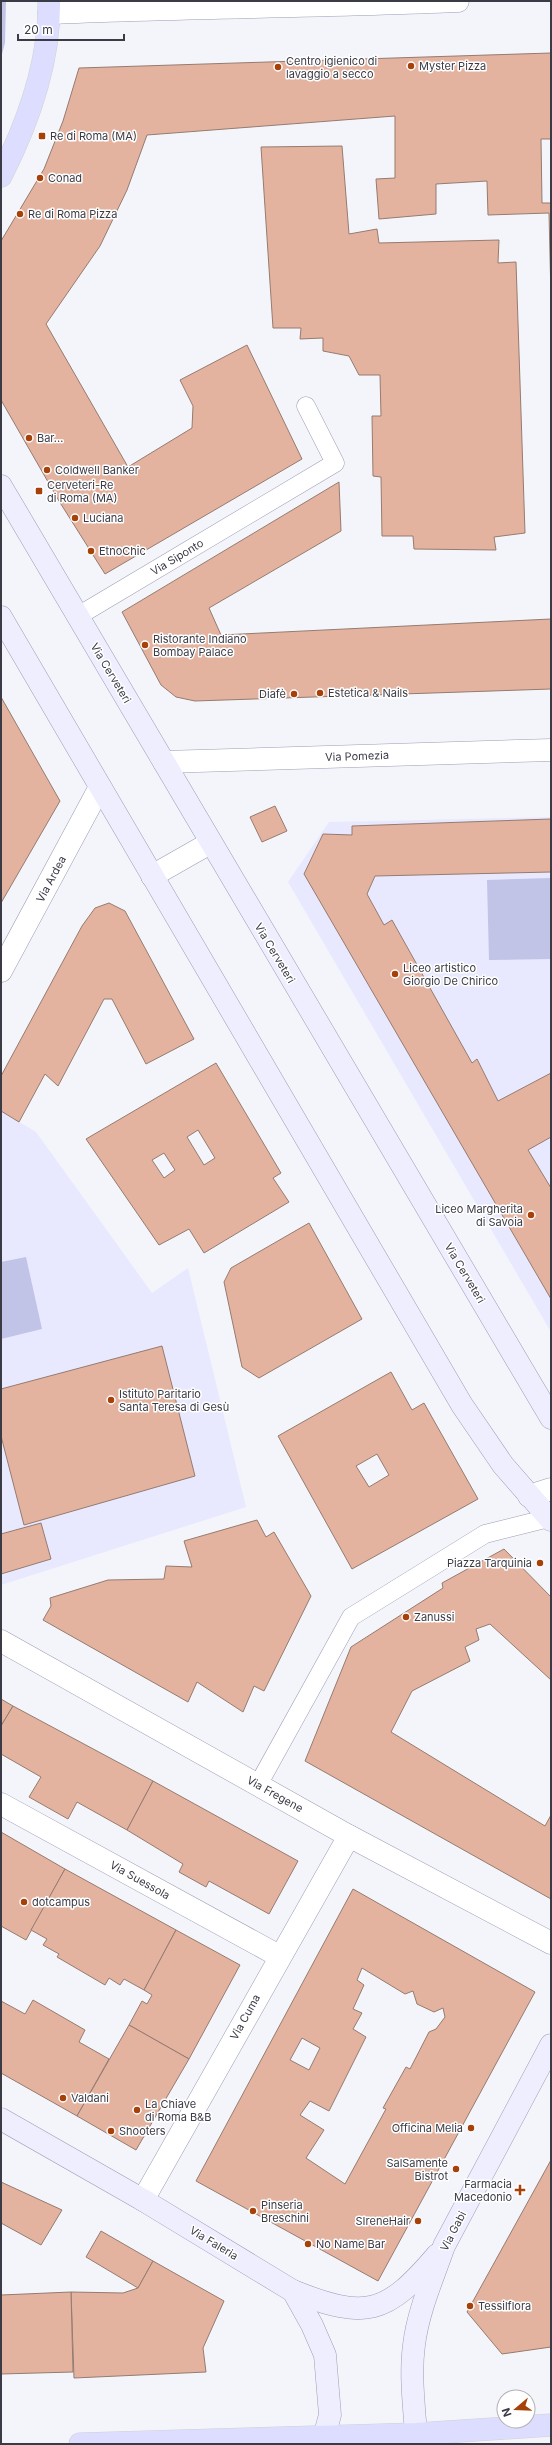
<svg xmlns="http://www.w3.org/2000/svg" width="552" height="2445" font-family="Inter,sans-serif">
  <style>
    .built { fill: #e8e9fe }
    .green { fill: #c1c3e7 }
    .building { fill: #e3b39f; stroke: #957b70; fill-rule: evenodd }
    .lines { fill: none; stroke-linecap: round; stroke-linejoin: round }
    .lane-casing { stroke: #9c9db6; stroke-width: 19 }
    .street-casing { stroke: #9c9db6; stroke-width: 23 }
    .secondary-casing { stroke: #9c9db6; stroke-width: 23 }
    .primary-casing { stroke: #d0d0d3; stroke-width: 23 }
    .lane { stroke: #fff; stroke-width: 18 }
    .street { stroke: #fff; stroke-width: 22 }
    .secondary { stroke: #eef; stroke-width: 22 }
    .primary { stroke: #dddeff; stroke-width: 22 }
    .poi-dot { fill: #a64209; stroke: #fff; stroke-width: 1.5 }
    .labels { text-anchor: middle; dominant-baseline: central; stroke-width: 3; stroke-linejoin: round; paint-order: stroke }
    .poi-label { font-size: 11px; fill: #3b3b46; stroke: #fff; text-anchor: start }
    .street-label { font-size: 11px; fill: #3b3b46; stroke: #fff }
  </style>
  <rect width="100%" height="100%" fill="#f4f5fa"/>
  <g class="built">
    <polygon points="551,817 551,1332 288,882 329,822"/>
    <polygon points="1,1111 36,1132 152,1293 188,1268 246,1507 1,1585"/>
  </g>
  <g class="green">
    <polygon points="1,1 6,1 5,43 1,58"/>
    <polygon points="551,878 551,959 489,960 487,880"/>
    <polygon points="26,1257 42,1329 1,1339 1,1262"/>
  </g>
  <g class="building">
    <polygon points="551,53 551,139 541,139 542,203 551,203 551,298 549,213 488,215 487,181 436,184 436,214 379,219 376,179 395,178 395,116 147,135 127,190 100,246 46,324 128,467 192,428 193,406 180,380 247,345 302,459 105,574 59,501 1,400 1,241 44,169 63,121 79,68"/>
    <polygon points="342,146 349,234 377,229 379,243 499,240 498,263 516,262 525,533 494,537 496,550 414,549 413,536 382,536 381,477 373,476 372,416 381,416 380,375 359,375 349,356 323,351 323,338 300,339 301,328 273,328 261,147"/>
    <polygon points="339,482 341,531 209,608 221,635 551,619 551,689 195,701 176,697 161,685 122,612"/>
    <polygon points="1,697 60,801 1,903"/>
    <polygon points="275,806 287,831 262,842 250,817"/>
    <polygon points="551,819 551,872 375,876 367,894 384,925 392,920 472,1063 477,1059 498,1101 551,1073 551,1137 528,1150 551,1188 551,1299 304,874 323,834 352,835 352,826"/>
    <polygon points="109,903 125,911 194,1039 146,1064 112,999 104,999 58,1086 45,1074 19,1122 1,1111 1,1076 82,926 95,908"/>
    <path d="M216,1063L281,1173L273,1178L289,1202L204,1253L189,1229L159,1245L86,1139ZM198,1130L215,1158L204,1165L187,1137ZM164,1153L175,1170L164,1178L152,1160Z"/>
    <polygon points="309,1223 362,1319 259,1378 242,1367 224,1282 231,1268"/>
    <polygon points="162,1346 195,1476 24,1525 1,1436 1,1389"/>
    <path d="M391,1372L412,1410L424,1403L478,1499L352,1569L278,1436ZM377,1454L389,1475L369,1487L356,1466Z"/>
    <polygon points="257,1520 266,1537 274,1532 311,1596 264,1691 254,1686 243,1712 197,1682 188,1702 43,1620 51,1606 50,1598 108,1580 164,1579 166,1566 192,1567 184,1541"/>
    <polygon points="41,1523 51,1559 1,1574 1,1534"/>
    <polygon points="504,1549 551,1597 551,1680 490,1624 476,1629 479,1640 465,1647 470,1661 412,1691 391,1732 545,1826 551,1815 551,1899 305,1761 351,1647 443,1588 442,1583"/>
    <polygon points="1,1699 13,1706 1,1726"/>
    <polygon points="13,1706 153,1781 127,1830 77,1802 68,1819 29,1797 41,1777 1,1754 1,1726"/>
    <polygon points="153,1781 298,1861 269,1914 209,1881 206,1887 179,1872 183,1864 127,1830"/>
    <polygon points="1,1832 65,1869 26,1940 1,1926"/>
    <polygon points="65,1869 176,1930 144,1990 124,1979 120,1985 109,1978 105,1985 57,1957 59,1954 43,1945 47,1939 31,1930"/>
    <path d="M353,1889L535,1992L378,2281L196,2181ZM362,1968L405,1994L413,1991L417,2004L434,2012L443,2008L445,2017L436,2029L429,2032L410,2069L406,2067L383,2108L386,2109L345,2184L306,2158L324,2130L300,2115L310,2101L329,2111L366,2037L353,2029L362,2013L353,2009L364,1985L357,1980ZM302,2038L320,2048L309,2070L290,2060Z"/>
    <polygon points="176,1930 240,1965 189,2059 129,2025 142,2001 147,2004 152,1995 144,1990"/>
    <polygon points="33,2000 85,2030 79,2042 109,2059 77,2116 1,2073 1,2001 25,2014"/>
    <polygon points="129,2025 189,2059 136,2150 77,2116"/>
    <polygon points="551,2160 551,2347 502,2354 467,2312"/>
    <polygon points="1,2182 62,2210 41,2245 1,2223"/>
    <polygon points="101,2231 153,2261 138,2288 86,2257"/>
    <polygon points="153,2261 224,2301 203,2348 206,2372 74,2378 71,2292 123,2293 138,2288"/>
    <polygon points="71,2292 73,2372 1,2374 1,2295"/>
  </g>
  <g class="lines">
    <defs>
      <g id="lane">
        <polyline points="78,616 335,463 306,406"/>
        <polyline points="258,1785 351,1617 485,1534 549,1518"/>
      </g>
      <g id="street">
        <path d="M49,13C185,7 321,7 458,1"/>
        <polyline points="164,762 551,750"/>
        <polyline points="152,876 210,843"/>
        <polyline points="1,971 100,787"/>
        <polyline points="529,1496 551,1489"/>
        <polyline points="1,1641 349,1836 551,1943"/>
        <polyline points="1,1804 279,1956"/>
        <polyline points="143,2200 349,1836"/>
      </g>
      <g id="secondary">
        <polyline points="1,486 551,1418"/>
        <polyline points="1,617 462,1405 503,1465 551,1520"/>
        <polyline points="1,2119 143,2200 293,2291 312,2325 325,2355 330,2415 324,2437"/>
        <path d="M293,2291C366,2320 386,2315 437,2255"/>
        <path d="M416,2434C414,2405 410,2374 414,2345C418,2311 433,2278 444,2246L551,2045"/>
      </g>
      <g id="primary">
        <path d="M1,176C28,123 50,61 49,1"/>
        <polyline points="80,2444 416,2434 551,2425"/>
      </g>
    </defs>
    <use href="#lane" class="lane-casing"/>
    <use href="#street" class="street-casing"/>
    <use href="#secondary" class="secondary-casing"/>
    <use href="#primary" class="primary-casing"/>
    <use href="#lane" class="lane"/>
    <use href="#street" class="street"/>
    <use href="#secondary" class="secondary"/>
    <use href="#primary" class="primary"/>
  </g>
  <g class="poi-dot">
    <circle cx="411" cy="66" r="4"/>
    <circle cx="278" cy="67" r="4"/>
    <rect x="38" y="132" width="8" height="8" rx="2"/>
    <circle cx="40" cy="178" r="4"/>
    <circle cx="20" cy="214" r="4"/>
    <circle cx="29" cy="438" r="4"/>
    <circle cx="47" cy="470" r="4"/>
    <rect x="35" y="487" width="8" height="8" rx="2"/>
    <circle cx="75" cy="518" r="4"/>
    <circle cx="91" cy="551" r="4"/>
    <circle cx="145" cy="645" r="4"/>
    <circle cx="320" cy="693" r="4"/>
    <circle cx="294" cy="694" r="4"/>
    <circle cx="395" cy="974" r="4"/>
    <circle cx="531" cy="1215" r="4"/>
    <circle cx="111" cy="1400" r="4"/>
    <circle cx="540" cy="1563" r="4"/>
    <circle cx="406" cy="1617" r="4"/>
    <circle cx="24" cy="1902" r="4"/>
    <circle cx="63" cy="2098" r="4"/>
    <circle cx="137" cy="2110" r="4"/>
    <circle cx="471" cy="2128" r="4"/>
    <circle cx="111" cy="2131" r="4"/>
    <circle cx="456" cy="2169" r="4"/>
    <path d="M518 2184h4v4h4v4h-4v4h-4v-4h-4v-4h4z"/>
    <circle cx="253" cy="2211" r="4"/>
    <circle cx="418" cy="2221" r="4"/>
    <circle cx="308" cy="2244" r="4"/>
    <circle cx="470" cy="2306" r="4"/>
  </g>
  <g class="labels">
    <g class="poi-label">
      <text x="286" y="61">Centro igienico di<tspan x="286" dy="13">lavaggio a secco</tspan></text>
      <text x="419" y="66">Myster Pizza</text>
      <text x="50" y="136">Re di Roma (MA)</text>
      <text x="48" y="178">Conad</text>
      <text x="28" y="214">Re di Roma Pizza</text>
      <text x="37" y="438">Bar...</text>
      <text x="55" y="470">Coldwell Banker</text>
      <text x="47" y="485">Cerveteri-Re<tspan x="47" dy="13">di Roma (MA)</tspan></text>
      <text x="83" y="518">Luciana</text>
      <text x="99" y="551">EtnoChic</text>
      <text x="153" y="639">Ristorante Indiano<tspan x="153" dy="13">Bombay Palace</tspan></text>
      <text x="328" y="693">Estetica &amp; Nails</text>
      <text x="286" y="694" text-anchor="end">Diafè</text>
      <text x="403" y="968">Liceo artistico<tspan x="403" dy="13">Giorgio De Chirico</tspan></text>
      <text x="523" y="1209" text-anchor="end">Liceo Margherita<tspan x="523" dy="13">di Savoia</tspan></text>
      <text x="119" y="1394">Istituto Paritario<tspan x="119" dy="13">Santa Teresa di Gesù</tspan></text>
      <text x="532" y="1563" text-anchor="end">Piazza Tarquinia</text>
      <text x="414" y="1617">Zanussi</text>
      <text x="32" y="1902">dotcampus</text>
      <text x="71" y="2098">Valdani</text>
      <text x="145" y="2104">La Chiave<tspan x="145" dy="13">di Roma B&amp;B</tspan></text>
      <text x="463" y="2128" text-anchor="end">Officina Melia</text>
      <text x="119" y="2131">Shooters</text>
      <text x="448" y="2163" text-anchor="end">SalSamente<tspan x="448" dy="13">Bistrot</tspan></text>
      <text x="512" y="2184" text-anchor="end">Farmacia<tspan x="512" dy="13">Macedonio</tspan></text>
      <text x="261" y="2205">Pinseria<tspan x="261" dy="13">Breschini</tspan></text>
      <text x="410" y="2221" text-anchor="end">SIreneHair</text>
      <text x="316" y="2244">No Name Bar</text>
      <text x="478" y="2306">Tessilflora</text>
    </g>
    <g class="street-label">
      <text transform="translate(177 557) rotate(-31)">Via Siponto</text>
      <text transform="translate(111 673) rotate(59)">Via Cerveteri</text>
      <text transform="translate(357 756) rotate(-2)">Via Pomezia</text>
      <text transform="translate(51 879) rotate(-62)">Via Ardea</text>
      <text transform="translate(275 953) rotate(59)">Via Cerveteri</text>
      <text transform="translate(465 1273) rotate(59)">Via Cerveteri</text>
      <text transform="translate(275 1794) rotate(29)">Via Fregene</text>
      <text transform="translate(140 1880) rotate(29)">Via Suessola</text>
      <text transform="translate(245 2017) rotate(-61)">Via Cuma</text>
      <text transform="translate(453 2231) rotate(-63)">Via Gabi</text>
      <text transform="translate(214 2243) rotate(31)">Via Faleria</text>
    </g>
  </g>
  <rect width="552" height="2445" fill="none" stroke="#3b3b46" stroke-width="4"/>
  <g transform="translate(516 2409) rotate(251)"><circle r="19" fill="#ffffff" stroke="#b1b1b5"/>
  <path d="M0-3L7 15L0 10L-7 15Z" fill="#a64209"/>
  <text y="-6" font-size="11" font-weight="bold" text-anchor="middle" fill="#3b3b46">N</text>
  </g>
  <path d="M18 34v6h106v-6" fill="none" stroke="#3b3b46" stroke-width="2"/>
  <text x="24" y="34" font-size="12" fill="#3b3b46" stroke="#ffffff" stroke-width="3" paint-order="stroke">20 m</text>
</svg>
